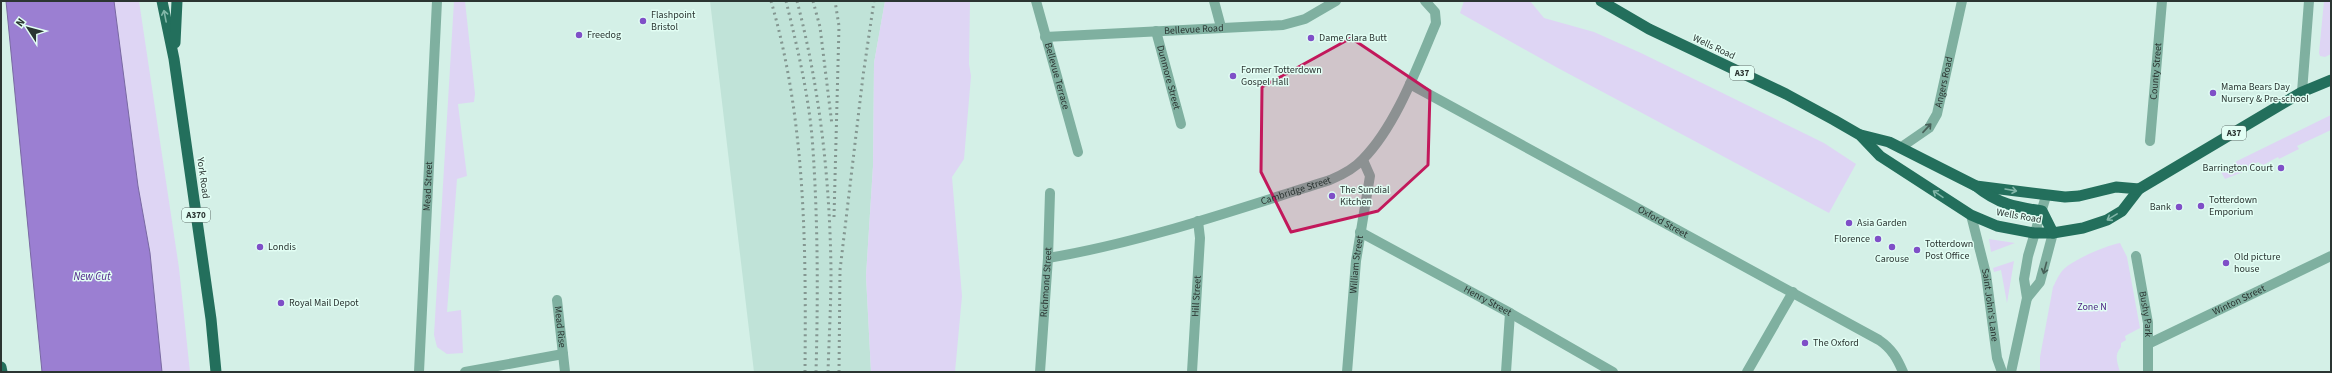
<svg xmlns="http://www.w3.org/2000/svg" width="2332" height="373" font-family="'Source Sans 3',sans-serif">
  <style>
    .built { fill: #c0e3d8 }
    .green { fill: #ded5f4 }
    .water { fill: #9b7fd2; stroke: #7969a2 }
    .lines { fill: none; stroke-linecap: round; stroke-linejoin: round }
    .minor { stroke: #7fb0a0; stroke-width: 10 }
    .tertiary { stroke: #7fb0a0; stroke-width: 10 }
    .trunk { stroke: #236f5c; stroke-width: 11 }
    .rail { stroke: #849791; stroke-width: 3; stroke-dasharray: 2 4; stroke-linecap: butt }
    .oneway { stroke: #82b6a8 }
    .oneway2 { stroke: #486058 }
    .marked { fill: #c2185b; fill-opacity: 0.2; stroke: #c2185b; stroke-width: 3; stroke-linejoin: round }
    .poi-dot { fill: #7f4fc7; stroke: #e2fef4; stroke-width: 1.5 }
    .labels { text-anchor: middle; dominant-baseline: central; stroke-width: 3; stroke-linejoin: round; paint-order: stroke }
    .shield { fill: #e2fef4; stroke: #62716c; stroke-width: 1 }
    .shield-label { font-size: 9px; font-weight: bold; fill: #2b3532 }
    .poi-label { font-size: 10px; fill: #2b3532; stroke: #e2fef4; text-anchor: start }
    .street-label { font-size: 10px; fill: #2b3532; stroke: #e2fef4 }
    .park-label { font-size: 10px; fill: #4a1e80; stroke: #e2fef4 }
    .water-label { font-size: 11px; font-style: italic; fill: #512689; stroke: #e2fef4 }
  </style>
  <rect width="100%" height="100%" fill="#d4f0e7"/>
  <polygon class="built" points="710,1 885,1 874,63 873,166 866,276 871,372 754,372"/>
  <g class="green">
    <polygon points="83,1 139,1 179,268 190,372 126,372"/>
    <polygon points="454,1 465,1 475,94 474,102 458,104 467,176 457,179 447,312 461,310 463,353 447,354 437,347 434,335"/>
    <polygon points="885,1 970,1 969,64 971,76 964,159 952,177 962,296 955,372 871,372 866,276 873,166 874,63"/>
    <polygon points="1464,1 1530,1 1544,18 1594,32 1641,53 1824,143 1856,164 1829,213 1556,67 1460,13"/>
    <polygon points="2324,1 2331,1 2331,54 2325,57 2320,56 2319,53"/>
    <polygon points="2331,115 2331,130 2297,146 2299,149 2279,159 2278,157 2263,165 2258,162 2252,165 2253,168 2225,179 2221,172 2237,161"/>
    <polygon points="1989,239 2015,243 1991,252"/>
    <path d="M2120,243L2127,257L2140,328L2125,336L2126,340L2121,343V347C2114,355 2117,362 2120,372H2040V357L2053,287C2056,281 2060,272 2065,268C2077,258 2105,246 2120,243Z"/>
    <polygon points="2014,261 2007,303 2001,270 1994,272 1993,268"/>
  </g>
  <polygon class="water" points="6,1 114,1 138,186 150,253 162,372 42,372"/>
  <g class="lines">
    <g class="minor">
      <path id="s1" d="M1036,1L1078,152"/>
      <polyline points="1214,1 1221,27"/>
      <path id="s2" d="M1156,31L1181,124"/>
      <path id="s3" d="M1045,37L1283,25L1305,19L1336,1"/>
      <path id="s4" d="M1410,84L1879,340C1892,349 1897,358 1903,372"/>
      <polyline points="2302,92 2309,1"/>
      <path id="s5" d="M2150,141L2162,1"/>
      <path id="s6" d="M1900,148L1929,128L1937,114L1962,1"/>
      <path id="s7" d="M1360,232L1510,313L1613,372"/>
      <path id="s8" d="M2136,256L2148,323V372"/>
      <path id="s9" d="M1048,258C1144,242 1237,209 1330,180C1342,175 1354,169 1363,159C1396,126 1418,65 1436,23L1435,12L1425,1"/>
      <path id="s10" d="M557,300L565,372"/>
      <path id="s11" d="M2148,344L2331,256"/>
      <path id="s12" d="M419,372L437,1"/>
      <polyline points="465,372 563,354"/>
      <path id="s13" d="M1040,372L1048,258L1050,193"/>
      <path id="s14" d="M1192,372L1200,238L1198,221"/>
      <path id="s15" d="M1347,372L1356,261L1370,176L1363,160"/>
      <polyline points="1506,372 1510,313"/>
      <polyline points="1747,372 1793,292"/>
    </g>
    <g class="tertiary">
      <path id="s16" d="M1971,215L1986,274L1997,358L2002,372"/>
      <polyline points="2027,298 2040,282 2053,233"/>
      <polyline points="2011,372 2027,298 2024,279 2028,256 2046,196"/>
    </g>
    <g class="trunk">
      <polyline points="162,1 174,59 211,319 216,372"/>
      <polyline points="1601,1 1649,29 1786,94 1834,120 1860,135 1880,156 1971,215 1997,226 2034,233 2053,233 2083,228 2107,220 2122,211 2139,189 2302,92 2331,80"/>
      <polyline points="175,43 177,1"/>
      <polyline points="1861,135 1889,142 1976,186 2065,197 2079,196 2116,187 2139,189"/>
      <path d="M1976,186C1998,204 2015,207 2042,211L2053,233"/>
      <polyline points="1,367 2,372"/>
    </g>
    <g class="rail">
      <path d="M771,1C806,121 806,248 805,372"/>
      <path d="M786,1C798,50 810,100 813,150C818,224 818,298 816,372"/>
      <path d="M797,1C820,89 830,181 831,272C831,305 829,339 828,372"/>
      <polyline points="813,1 820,27 832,125"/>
      <polyline points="834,217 839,26 835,1"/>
      <polyline points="839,372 840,270 863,76 874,1"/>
    </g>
  </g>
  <defs><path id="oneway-shaft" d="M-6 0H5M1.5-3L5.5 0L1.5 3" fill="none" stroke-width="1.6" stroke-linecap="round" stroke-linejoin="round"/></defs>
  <g class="oneway">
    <use href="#oneway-shaft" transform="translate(165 16) rotate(-101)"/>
    <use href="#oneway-shaft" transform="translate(2011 190) rotate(10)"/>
    <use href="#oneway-shaft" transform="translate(1938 194) rotate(-146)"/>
    <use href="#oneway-shaft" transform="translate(2112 217) rotate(149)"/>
  </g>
  <g class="oneway2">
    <use href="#oneway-shaft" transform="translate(1927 128) rotate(-47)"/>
    <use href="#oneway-shaft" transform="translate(2045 268) rotate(105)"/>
  </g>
  <path class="marked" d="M1351,38L1430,91L1428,165L1378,211L1291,232L1261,172L1262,87Z"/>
  <g class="poi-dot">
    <circle cx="643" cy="21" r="4"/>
    <circle cx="579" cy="35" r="4"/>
    <circle cx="1311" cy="38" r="4"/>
    <circle cx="1233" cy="76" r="4"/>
    <circle cx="2213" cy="93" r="4"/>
    <circle cx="2281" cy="168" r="4"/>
    <circle cx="1332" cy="196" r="4"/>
    <circle cx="2201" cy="206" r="4"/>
    <circle cx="2179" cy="207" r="4"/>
    <circle cx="1849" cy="223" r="4"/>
    <circle cx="1878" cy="239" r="4"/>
    <circle cx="260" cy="247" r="4"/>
    <circle cx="1892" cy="247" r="4"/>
    <circle cx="1917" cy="250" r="4"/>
    <circle cx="2226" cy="263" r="4"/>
    <circle cx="281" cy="303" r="4"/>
    <circle cx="1805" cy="343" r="4"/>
  </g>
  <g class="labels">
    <g class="shield">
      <rect x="1730" y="66" width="24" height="14" rx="3"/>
      <rect x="2222" y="126" width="24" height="14" rx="3"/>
      <rect x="182" y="208" width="28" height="14" rx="3"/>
    </g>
    <g class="shield-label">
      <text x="1742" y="73">A37</text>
      <text x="2234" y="133">A37</text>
      <text x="196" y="215">A370</text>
    </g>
    <g class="poi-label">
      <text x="651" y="15">Flashpoint<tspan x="651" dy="12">Bristol</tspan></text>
      <text x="587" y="35">Freedog</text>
      <text x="1319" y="38">Dame Clara Butt</text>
      <text x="1241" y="70">Former Totterdown<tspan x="1241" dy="12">Gospel Hall</tspan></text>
      <text x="2221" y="87">Mama Bears Day<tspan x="2221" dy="12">Nursery &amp; Pre-school</tspan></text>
      <text x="2273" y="168" text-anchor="end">Barrington Court</text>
      <text x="1340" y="190">The Sundial<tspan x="1340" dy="12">Kitchen</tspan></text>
      <text x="2209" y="200">Totterdown<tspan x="2209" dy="12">Emporium</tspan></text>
      <text x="2171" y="207" text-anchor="end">Bank</text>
      <text x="1857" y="223">Asia Garden</text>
      <text x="1870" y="239" text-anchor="end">Florence</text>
      <text x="1925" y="244">Totterdown<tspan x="1925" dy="12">Post Office</tspan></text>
      <text x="268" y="247">Londis</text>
      <text x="2234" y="257">Old picture<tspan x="2234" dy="12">house</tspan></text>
      <text x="1892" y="259" text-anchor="middle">Carouse</text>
      <text x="289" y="303">Royal Mail Depot</text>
      <text x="1813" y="343">The Oxford</text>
    </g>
    <g class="street-label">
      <text stroke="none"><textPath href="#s3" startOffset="149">Bellevue Road</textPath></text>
      <text transform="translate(1714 47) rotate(25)">Wells Road</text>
      <text stroke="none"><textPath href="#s5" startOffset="70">County Street</textPath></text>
      <text stroke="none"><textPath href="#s1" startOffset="78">Bellevue Terrace</textPath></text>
      <text stroke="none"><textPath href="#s2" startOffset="48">Dunmore Street</textPath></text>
      <text stroke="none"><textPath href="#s6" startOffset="84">Angers Road</textPath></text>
      <text transform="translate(203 178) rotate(82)">York Road</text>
      <text stroke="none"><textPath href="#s12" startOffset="186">Mead Street</textPath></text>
      <text stroke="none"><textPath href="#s9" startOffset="257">Cambridge Street</textPath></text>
      <text transform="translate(2019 216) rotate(10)">Wells Road</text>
      <text stroke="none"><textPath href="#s4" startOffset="288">Oxford Street</textPath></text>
      <text stroke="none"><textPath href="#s15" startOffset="108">William Street</textPath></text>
      <text stroke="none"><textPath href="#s13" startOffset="90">Richmond Street</textPath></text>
      <text stroke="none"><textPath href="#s14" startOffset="76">Hill Street</textPath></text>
      <text stroke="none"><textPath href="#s11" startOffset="101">Winton Street</textPath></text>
      <text stroke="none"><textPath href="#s7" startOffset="145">Henry Street</textPath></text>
      <text stroke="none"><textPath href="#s16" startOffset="92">Saint John's Lane</textPath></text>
      <text stroke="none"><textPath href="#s8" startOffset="59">Bushy Park</textPath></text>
      <text stroke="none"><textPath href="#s10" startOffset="27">Mead Rise</textPath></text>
    </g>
    <g class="park-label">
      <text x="2092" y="307">Zone N</text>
    </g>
    <g class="water-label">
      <text x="92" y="276">New Cut</text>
    </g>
  </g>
  <rect width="2332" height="373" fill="none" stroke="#2b3532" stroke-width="4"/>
  <g transform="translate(28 28) rotate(306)" stroke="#e2fef4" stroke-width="3" paint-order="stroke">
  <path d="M0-3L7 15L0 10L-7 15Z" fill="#2b3532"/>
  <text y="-6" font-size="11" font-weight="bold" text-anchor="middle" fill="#2b3532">N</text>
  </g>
</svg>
